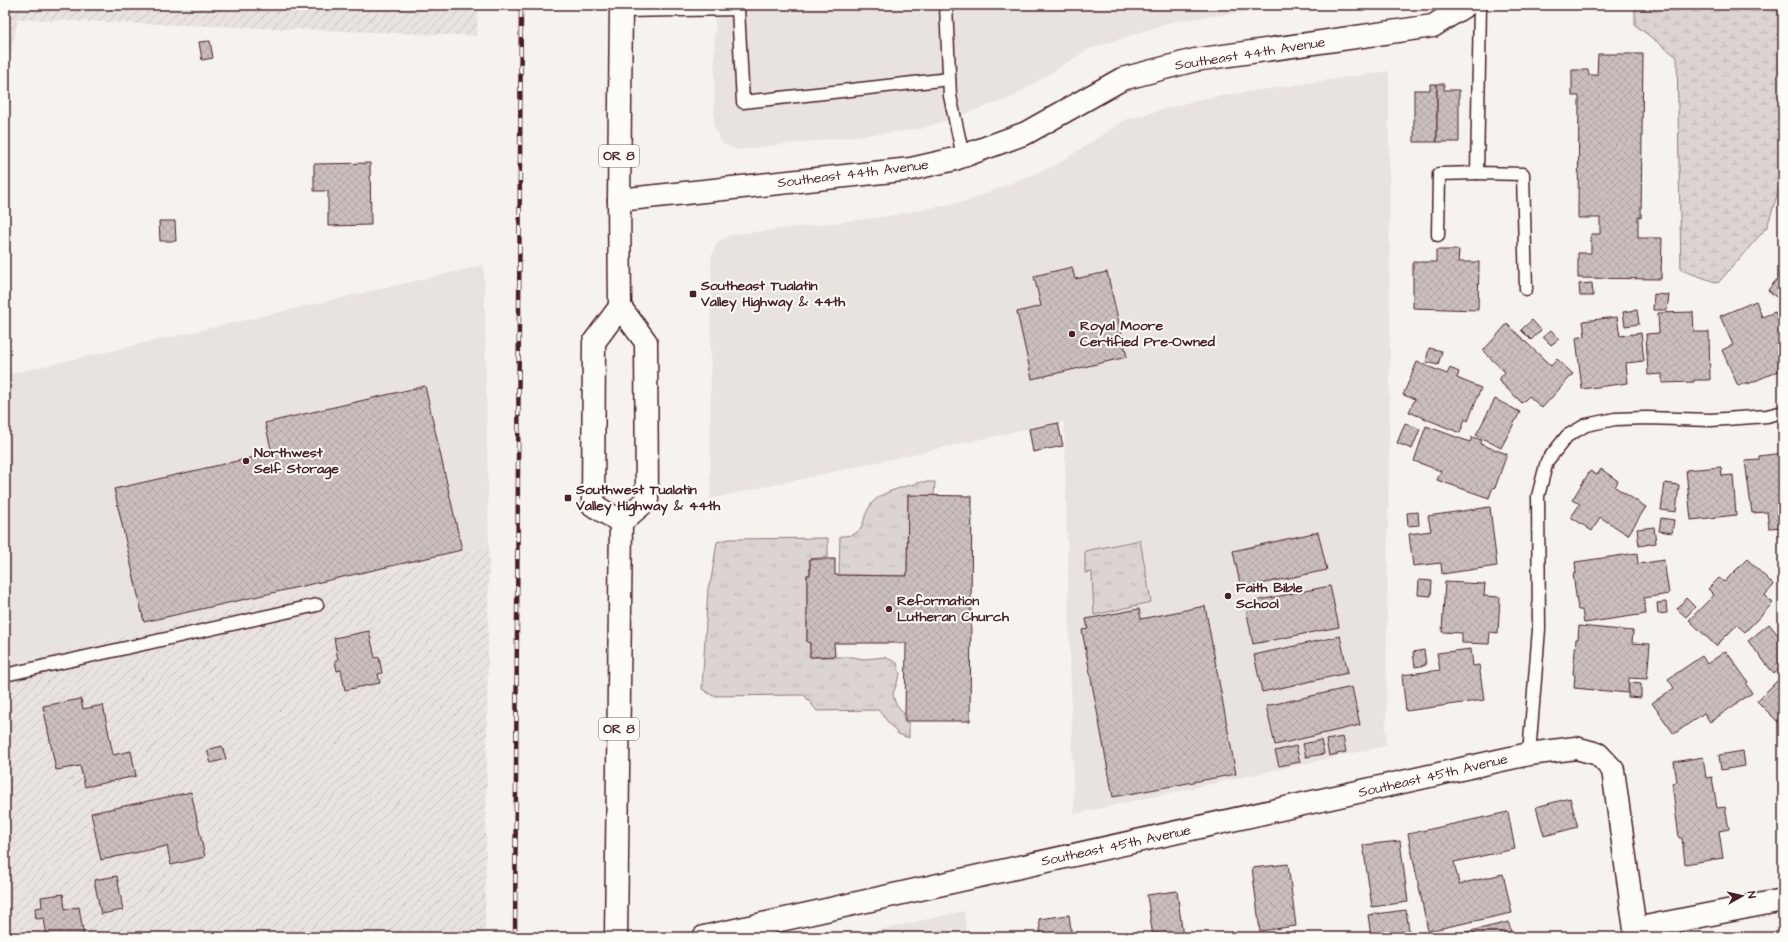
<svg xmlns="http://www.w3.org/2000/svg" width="1788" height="942" font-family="'Architects Daughter',sans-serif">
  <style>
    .built { fill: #e9e3e0 }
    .industrial { fill: url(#industrial-furrows) }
    .grass { fill: url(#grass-tufts); stroke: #937a7e }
    .wetland { fill: url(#wetland-marsh); stroke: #937a7e }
    .building { fill: url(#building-cross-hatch); stroke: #4a1f2b }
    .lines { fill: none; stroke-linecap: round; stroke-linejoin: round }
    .lane-casing { stroke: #4a1f2b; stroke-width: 15 }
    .street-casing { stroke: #4a1f2b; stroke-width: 25 }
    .primary-casing { stroke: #4a1f2b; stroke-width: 25 }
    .lane { stroke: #fdfcf7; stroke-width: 12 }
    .street { stroke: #fdfcf7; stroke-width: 22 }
    .primary { stroke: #fdfcf7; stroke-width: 22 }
    .rail-casing { stroke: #4a1f2b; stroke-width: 4.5 }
    .rail { stroke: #fdfcf7; stroke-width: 3; stroke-dasharray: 9; stroke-linecap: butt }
    .poi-dot { fill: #4a1f2b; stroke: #fdfcf7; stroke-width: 1.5 }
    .labels { text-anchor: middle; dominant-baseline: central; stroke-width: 4; stroke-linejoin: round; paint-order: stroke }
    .shield { fill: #fdfcf7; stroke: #806168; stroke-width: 1 }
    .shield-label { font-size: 13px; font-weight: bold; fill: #4a1f2b }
    .street-label { font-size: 14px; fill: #4a1f2b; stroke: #fdfcf7 }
    .poi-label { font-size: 14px; font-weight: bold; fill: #4a1f2b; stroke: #fdfcf7; text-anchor: start }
  </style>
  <defs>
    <pattern id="industrial-furrows" width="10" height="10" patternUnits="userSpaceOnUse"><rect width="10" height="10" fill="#e9e3e0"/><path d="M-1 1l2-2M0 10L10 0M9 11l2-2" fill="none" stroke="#c9c2c0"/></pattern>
    <pattern id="grass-tufts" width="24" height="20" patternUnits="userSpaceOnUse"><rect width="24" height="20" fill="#dcd4d2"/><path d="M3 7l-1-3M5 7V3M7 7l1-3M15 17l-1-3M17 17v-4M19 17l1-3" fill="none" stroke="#beb6b4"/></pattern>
    <pattern id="wetland-marsh" width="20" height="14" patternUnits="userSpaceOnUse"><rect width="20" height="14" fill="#dcd4d2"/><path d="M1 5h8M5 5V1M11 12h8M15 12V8" fill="none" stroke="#beb6b4"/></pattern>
    <pattern id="building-cross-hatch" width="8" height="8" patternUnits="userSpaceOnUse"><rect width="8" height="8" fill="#cbbfbe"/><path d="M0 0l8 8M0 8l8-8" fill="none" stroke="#b0a4a3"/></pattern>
  </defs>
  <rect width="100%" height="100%" fill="#f6f3ef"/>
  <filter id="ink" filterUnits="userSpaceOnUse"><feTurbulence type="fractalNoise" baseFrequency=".025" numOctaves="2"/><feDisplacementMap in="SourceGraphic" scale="8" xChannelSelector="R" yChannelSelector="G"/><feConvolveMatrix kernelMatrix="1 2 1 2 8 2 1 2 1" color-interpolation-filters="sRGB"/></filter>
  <g filter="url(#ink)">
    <g class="built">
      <polygon points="715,5 1295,5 1172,22 1089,49 1011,98 921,129 736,150 722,143 714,127"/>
      <polygon points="1389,71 1390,347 1386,746 1074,814 1064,421 710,499 711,258 717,243 729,235 882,217 967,201 1056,165 1125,120 1200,99"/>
      <polygon points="484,265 489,546 5,666 5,375"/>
      <polygon points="964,911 967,937 847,937"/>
    </g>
    <g class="industrial">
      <polygon points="5,5 478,5 477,36 18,19 5,81"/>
      <polygon points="489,546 485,937 5,937 5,666"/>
    </g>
    <g class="grass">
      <path d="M921,482H935L934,496H908L907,576L839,575L840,536C870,536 858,519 873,502C882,491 908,486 921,482Z"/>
      <polygon points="828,538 828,557 809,559 810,575 807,575 807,642 810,643 810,657 853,657 864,659 885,657 897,663 900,674 893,694 895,702 904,714 904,722 909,723 909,738 898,734 878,710 817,711 804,695 713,696 702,689 708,588 711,580 717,542 729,539"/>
      <polygon points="1140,540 1151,602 1094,615 1092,572 1085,573 1085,551"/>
    </g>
    <polygon class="wetland" points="1635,5 1783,5 1783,177 1767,227 1718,283 1681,270 1677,57 1635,25"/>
    <g class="building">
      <polygon points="210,41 213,58 202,60 199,42"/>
      <polygon points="1598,54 1643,54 1641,218 1638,217 1638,238 1662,238 1661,279 1578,278 1578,253 1591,253 1591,234 1600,234 1600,218 1578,218 1579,96 1572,96 1572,70 1588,70 1589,75 1597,75"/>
      <polygon points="1430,84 1437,84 1437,142 1414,142 1414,90 1430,90"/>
      <polygon points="1437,84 1444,84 1444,90 1459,90 1459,142 1437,142"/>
      <polygon points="370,163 371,225 328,226 328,191 314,191 314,164"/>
      <polygon points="159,221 175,221 176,241 160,241"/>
      <polygon points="1436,250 1459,250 1458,262 1479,262 1478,310 1413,308 1413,262 1436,262"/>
      <polygon points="1072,267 1075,279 1107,272 1127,357 1032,379 1017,312 1041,306 1034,276"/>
      <polygon points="1783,272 1783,303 1768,290"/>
      <polygon points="1592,283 1593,296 1580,296 1579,284"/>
      <polygon points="1654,294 1669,295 1667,310 1653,310"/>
      <polygon points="1756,301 1762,317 1775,312 1783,331 1783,369 1748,384 1748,382 1738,386 1722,350 1733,345 1720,316"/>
      <polygon points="1637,310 1639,324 1625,326 1623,312"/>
      <polygon points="1693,312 1694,332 1709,332 1710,380 1694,380 1694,382 1662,383 1662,374 1648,375 1646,334 1659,333 1658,313"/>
      <polygon points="1617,317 1620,336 1641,333 1644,361 1626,363 1628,383 1582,389 1576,338 1585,336 1583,321"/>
      <polygon points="1532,320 1541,330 1531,340 1521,330"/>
      <polygon points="1507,324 1551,366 1557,359 1573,374 1542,408 1529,396 1522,403 1498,380 1505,372 1483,351"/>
      <polygon points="1551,330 1559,339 1551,345 1543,337"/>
      <polygon points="1429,348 1442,351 1438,365 1426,362"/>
      <polygon points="1417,362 1447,374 1450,368 1459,372 1457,378 1481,388 1468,421 1465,419 1460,433 1409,412 1415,399 1403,395"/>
      <polygon points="425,386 462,550 144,622 114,489 272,453 265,423"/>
      <polygon points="1495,399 1520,412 1501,448 1476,435"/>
      <polygon points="1058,423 1063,446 1033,452 1029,429"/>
      <polygon points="1405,423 1420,429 1412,449 1397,443"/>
      <polygon points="1426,426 1470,442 1472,437 1482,440 1480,444 1507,454 1495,488 1493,487 1489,498 1437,480 1441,471 1414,461"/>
      <polygon points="1783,453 1783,527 1769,528 1767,512 1752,513 1745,461 1759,460 1759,456"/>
      <polygon points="1721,467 1722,476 1733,475 1736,515 1691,520 1686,470"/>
      <polygon points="1601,469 1618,481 1615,487 1646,507 1628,535 1600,517 1592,531 1571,517 1580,504 1572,500 1590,471 1597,475"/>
      <polygon points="1665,483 1679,485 1676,512 1661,510"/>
      <polygon points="908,495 972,496 970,721 905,721 906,643 834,643 835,656 810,657 810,643 807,642 807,575 810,575 810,559 835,559 835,575 907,576"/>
      <polygon points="1490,507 1497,566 1442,574 1441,563 1413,566 1409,534 1431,531 1428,516"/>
      <polygon points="1418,512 1419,525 1408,526 1407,513"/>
      <polygon points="1661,518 1674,520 1672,533 1659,531"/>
      <polygon points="1654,527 1656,543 1639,546 1637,529"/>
      <polygon points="1318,532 1327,570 1241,588 1233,551"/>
      <polygon points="1637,553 1638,564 1664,560 1669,594 1644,598 1646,614 1584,623 1582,610 1578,610 1573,574 1576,573 1575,562"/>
      <polygon points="1747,559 1774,585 1765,595 1773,603 1745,632 1737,625 1716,646 1689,620 1714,595 1708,589 1719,578 1724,582"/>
      <polygon points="1419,580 1432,581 1431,596 1418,595"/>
      <polygon points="1445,582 1485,584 1484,596 1500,597 1498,633 1490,632 1489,644 1462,643 1462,633 1442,632"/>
      <polygon points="1330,586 1339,627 1253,644 1245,603"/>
      <polygon points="1686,598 1695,607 1686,617 1677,609"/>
      <polygon points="1666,602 1667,613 1658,614 1657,603"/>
      <polygon points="1205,606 1236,774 1113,797 1082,630 1088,629 1086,619 1139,609 1141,619"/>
      <polygon points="1769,624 1783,641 1783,666 1774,674 1748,641"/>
      <polygon points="1579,626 1633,631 1632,643 1650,644 1647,679 1629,678 1628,693 1574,688 1575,675 1573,674 1576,639 1578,639"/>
      <polygon points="369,631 375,658 379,657 382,673 378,674 380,683 345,690 341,670 337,671 335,660 338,660 334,638"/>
      <polygon points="1340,636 1348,673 1262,692 1254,655"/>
      <polygon points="1471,649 1473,666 1479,665 1484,700 1406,711 1402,675 1440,670 1437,653"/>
      <polygon points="1424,650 1426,665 1415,667 1413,652"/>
      <polygon points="1726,651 1748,682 1746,684 1752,693 1710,722 1704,713 1674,734 1652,703 1674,688 1668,679 1702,656 1707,664"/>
      <polygon points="1783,675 1783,727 1757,701"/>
      <polygon points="1629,683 1641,684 1641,698 1628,697"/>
      <polygon points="1352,687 1360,725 1275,745 1266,706"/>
      <polygon points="81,699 83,709 103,705 113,755 131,751 136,776 85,787 80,766 56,770 43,706"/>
      <polygon points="1343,737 1346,752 1329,756 1326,740"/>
      <polygon points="1321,740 1324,754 1306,757 1303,744"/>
      <polygon points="222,746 226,759 211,763 207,750"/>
      <polygon points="1296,746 1300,762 1279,766 1275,751"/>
      <polygon points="1743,751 1745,766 1721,770 1719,755"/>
      <polygon points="1703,757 1706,778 1712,777 1717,808 1725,807 1729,829 1719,831 1723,858 1685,864 1682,838 1679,838 1672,783 1677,782 1674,762"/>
      <polygon points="191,792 205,857 171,865 167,846 101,860 91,813"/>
      <polygon points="1570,798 1578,827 1544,836 1536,807"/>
      <polygon points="1508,812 1515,849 1454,862 1459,884 1503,874 1512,913 1428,931 1408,834"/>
      <polygon points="1400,841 1408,902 1372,907 1363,845"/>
      <polygon points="1288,864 1296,926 1260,931 1252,868"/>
      <polygon points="117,876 123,910 101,914 94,880"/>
      <polygon points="1177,891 1183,937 1153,937 1147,895"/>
      <polygon points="63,894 65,909 79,907 84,937 47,937 44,918 36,919 35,908 42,907 41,897"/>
      <polygon points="1406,910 1410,937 1371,937 1368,915"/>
      <polygon points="1069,915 1072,937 1041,937 1039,919"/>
      <polygon points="1509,922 1512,937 1445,937"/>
    </g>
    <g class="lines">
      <defs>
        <g id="lane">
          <polyline points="946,5 950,96 963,156"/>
          <polyline points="1480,5 1477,173 1523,174 1526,289"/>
          <polyline points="738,9 743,102 949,79"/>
          <polyline points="621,11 738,9 738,5"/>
          <polyline points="1438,235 1439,174 1477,173"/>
          <polyline points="5,675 317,605"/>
          <polyline points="1529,754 1539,629 1538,496 1547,461 1567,436 1586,425 1615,419 1646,418 1711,420 1767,416 1783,412"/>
        </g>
        <g id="street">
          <polyline points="619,200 911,169 955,159 1026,133 1122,79 1195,60 1433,26 1466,5"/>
          <polyline points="1635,929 1783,900"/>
          <polyline points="704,937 1529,754 1576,748 1598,754 1613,770 1636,937"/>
        </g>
        <g id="primary">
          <polyline points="620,307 594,342 593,505 621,522"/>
          <polyline points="616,937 621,522 647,500 646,342 620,307 619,200 621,5"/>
        </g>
      </defs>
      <use href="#lane" class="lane-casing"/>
      <use href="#street" class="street-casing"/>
      <use href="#primary" class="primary-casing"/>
      <use href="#lane" class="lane"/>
      <use href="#street" class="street"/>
      <use href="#primary" class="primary"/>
      <defs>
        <polyline id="rail" points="515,937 521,5"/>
      </defs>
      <use href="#rail" class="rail-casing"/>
      <use href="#rail" class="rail"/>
    </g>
  </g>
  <g class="poi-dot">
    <rect x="689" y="290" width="8" height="8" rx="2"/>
    <circle cx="1072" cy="334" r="4"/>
    <circle cx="246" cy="461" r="4"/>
    <rect x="564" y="494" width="8" height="8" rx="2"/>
    <circle cx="1228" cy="596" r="4"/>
    <circle cx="889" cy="609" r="4"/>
  </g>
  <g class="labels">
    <g class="shield">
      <rect x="599" y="145" width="40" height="22" rx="3"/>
      <rect x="599" y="718" width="40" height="22" rx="3"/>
    </g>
    <g class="shield-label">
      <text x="619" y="156">OR 8</text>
      <text x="619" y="729">OR 8</text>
    </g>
    <g class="street-label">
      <text transform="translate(1250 54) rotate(-9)">Southeast 44th Avenue</text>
      <text transform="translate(853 174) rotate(-7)">Southeast 44th Avenue</text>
      <text transform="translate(1433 776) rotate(-13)">Southeast 45th Avenue</text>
      <text transform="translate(1116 846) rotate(-12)">Southeast 45th Avenue</text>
    </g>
    <g class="poi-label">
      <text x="701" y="286">Southeast Tualatin<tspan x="701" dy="16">Valley Highway &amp; 44th</tspan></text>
      <text x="1080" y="326">Royal Moore<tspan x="1080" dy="16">Certified Pre-Owned</tspan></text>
      <text x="254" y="453">Northwest<tspan x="254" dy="16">Self Storage</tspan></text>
      <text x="576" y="490">Southwest Tualatin<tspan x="576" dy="16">Valley Highway &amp; 44th</tspan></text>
      <text x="1236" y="588">Faith Bible<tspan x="1236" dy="16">School</tspan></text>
      <text x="897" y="601">Reformation<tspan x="897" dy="16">Lutheran Church</tspan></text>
    </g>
  </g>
  <rect width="1788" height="942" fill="none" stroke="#fdfcf7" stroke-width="20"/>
  <rect x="10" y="10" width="1768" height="922" fill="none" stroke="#4a1f2b" stroke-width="1.5" filter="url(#ink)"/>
  <g transform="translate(1742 896) rotate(82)" stroke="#fdfcf7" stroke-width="3" paint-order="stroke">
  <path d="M0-3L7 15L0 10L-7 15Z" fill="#4a1f2b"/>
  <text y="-6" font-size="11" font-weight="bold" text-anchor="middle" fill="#4a1f2b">N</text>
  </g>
</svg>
